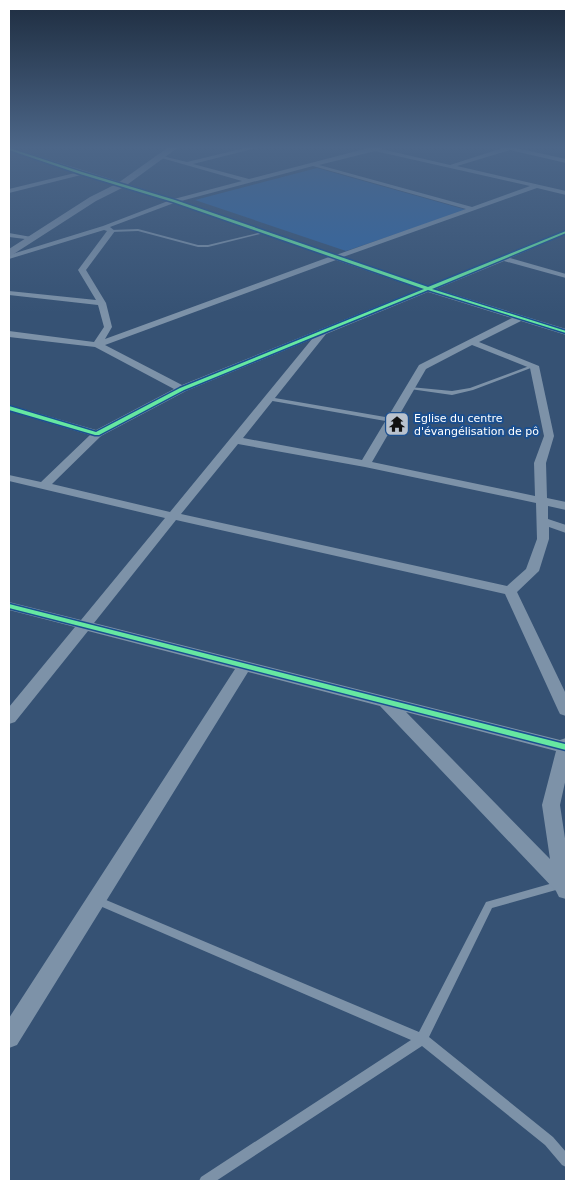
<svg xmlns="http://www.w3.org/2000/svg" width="575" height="1190" font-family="'DejaVu Sans',sans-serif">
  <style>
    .green { fill: #2f66a5 }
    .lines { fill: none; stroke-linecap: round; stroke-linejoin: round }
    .lane { fill: #7d92a8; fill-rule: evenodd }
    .street { fill: #7d92a8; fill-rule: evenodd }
    .secondary { fill: #798da4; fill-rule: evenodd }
    .cycleway-casing { stroke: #1b4f8f; stroke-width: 3 }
    .cycleway { fill: #66e7a1; fill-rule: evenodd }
    .labels { text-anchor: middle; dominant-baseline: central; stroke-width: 4; stroke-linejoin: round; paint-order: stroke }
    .far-poi-label { font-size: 11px; fill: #fff; stroke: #1b4f8f; text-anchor: start }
  </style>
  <rect width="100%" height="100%" fill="#365274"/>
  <polygon class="green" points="317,168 467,210 346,251 195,200"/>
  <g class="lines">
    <g class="lane">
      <polygon points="138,229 198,245 208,245 266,231 268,232 208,247 198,247 138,231 111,232 109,231 111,230"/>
      <polygon points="532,365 536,366 473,390 452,395 410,389 408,388 410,387 452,391 470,388"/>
      <polygon points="269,397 391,418 394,420 391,422 267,400 267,398"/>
      <polygon points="560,881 563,882 565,885 563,888 492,908 429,1037 553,1137 566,1152 566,1167 562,1165 545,1145 422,1046 216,1181 199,1181 201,1177 411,1040 93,903 91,900 93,897 96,896 99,897 419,1032 486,902"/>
    </g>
    <g class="street">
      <path d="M253,146H264L193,164L249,179L376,146H386L381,149L450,165L509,146H518L516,148L566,159V163L510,150L457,166L566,191V195L537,188L343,257L428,286L566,230V234L510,258L566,274V278L504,261L436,289L566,329V335L521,321L479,342L539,366L554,436L546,463L547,498L566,502V510L548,506V519L566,525V533L549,527V539L539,571L517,592L566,694V716L560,714L558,710L505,594L176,520L94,623L560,740L566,738V778L560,805L566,845V899L559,897L556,891L380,706L248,672L17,1045L9,1048V1018L235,669L88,631L15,722L9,724V707L75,627L9,610V602L81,620L165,518L9,481V475L41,482L90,435L9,411V405L96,430L174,389L95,347L9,337V331L94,342L104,327L98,305L9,295V291L96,300L78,270L107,231L104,230L9,259V255L103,226L168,201L81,175L9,193V189L75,173L9,151V147L174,199L242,181L158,157V155L187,162ZM375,151L530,186L472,207L319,165ZM313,166L466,209L336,255L181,201ZM174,203L329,257L105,339L112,327L106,303L86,270L115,231L110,227ZM336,260L421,289L182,385L105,345ZM428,292L512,318L419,365L362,460L243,438L326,334ZM312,339L170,512L52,484L101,436L186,391ZM472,345L530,368L544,436L534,463L535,496L372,462L426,369ZM238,444L365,467L536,503L537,539L526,569L507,586L181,514ZM406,712L556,751L542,805L550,859Z"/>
      <polygon points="9,233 37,238 33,240 9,237"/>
    </g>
    <polygon class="secondary" points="170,146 180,146 124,187 96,201 9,257 9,249 90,197 118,183"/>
    <defs>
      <g id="cycleway">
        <polygon points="9,148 82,172 175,200 428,287 566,231 566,233 432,289 566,331 566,333 428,290 184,390 99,435 95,435 9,410 9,406 96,432 180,388 424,289 173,202 80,174 9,150"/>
        <polygon points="9,604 565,744 566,744 566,750 9,608"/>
      </g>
    </defs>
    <use href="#cycleway" class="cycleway-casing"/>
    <use href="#cycleway" class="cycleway"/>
  </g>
  <linearGradient id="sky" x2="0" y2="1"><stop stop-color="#1e2d40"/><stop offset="0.47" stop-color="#4c6688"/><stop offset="1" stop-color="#4c6688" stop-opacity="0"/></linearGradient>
  <rect width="575" height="313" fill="url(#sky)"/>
  <defs>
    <symbol id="temple-square" viewBox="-11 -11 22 22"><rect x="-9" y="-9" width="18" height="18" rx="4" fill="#b9c2ce" stroke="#1b4f8f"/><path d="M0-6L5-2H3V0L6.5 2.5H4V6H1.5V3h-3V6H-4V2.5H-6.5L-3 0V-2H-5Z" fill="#111"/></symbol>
  </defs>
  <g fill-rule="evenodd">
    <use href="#temple-square" x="383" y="410" width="28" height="28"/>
  </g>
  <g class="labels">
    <g class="far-poi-label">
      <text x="414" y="418">Eglise du centre<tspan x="414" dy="13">d'évangélisation de pô</tspan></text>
    </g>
  </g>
  <rect width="575" height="1190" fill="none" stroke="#ffffff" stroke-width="20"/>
</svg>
